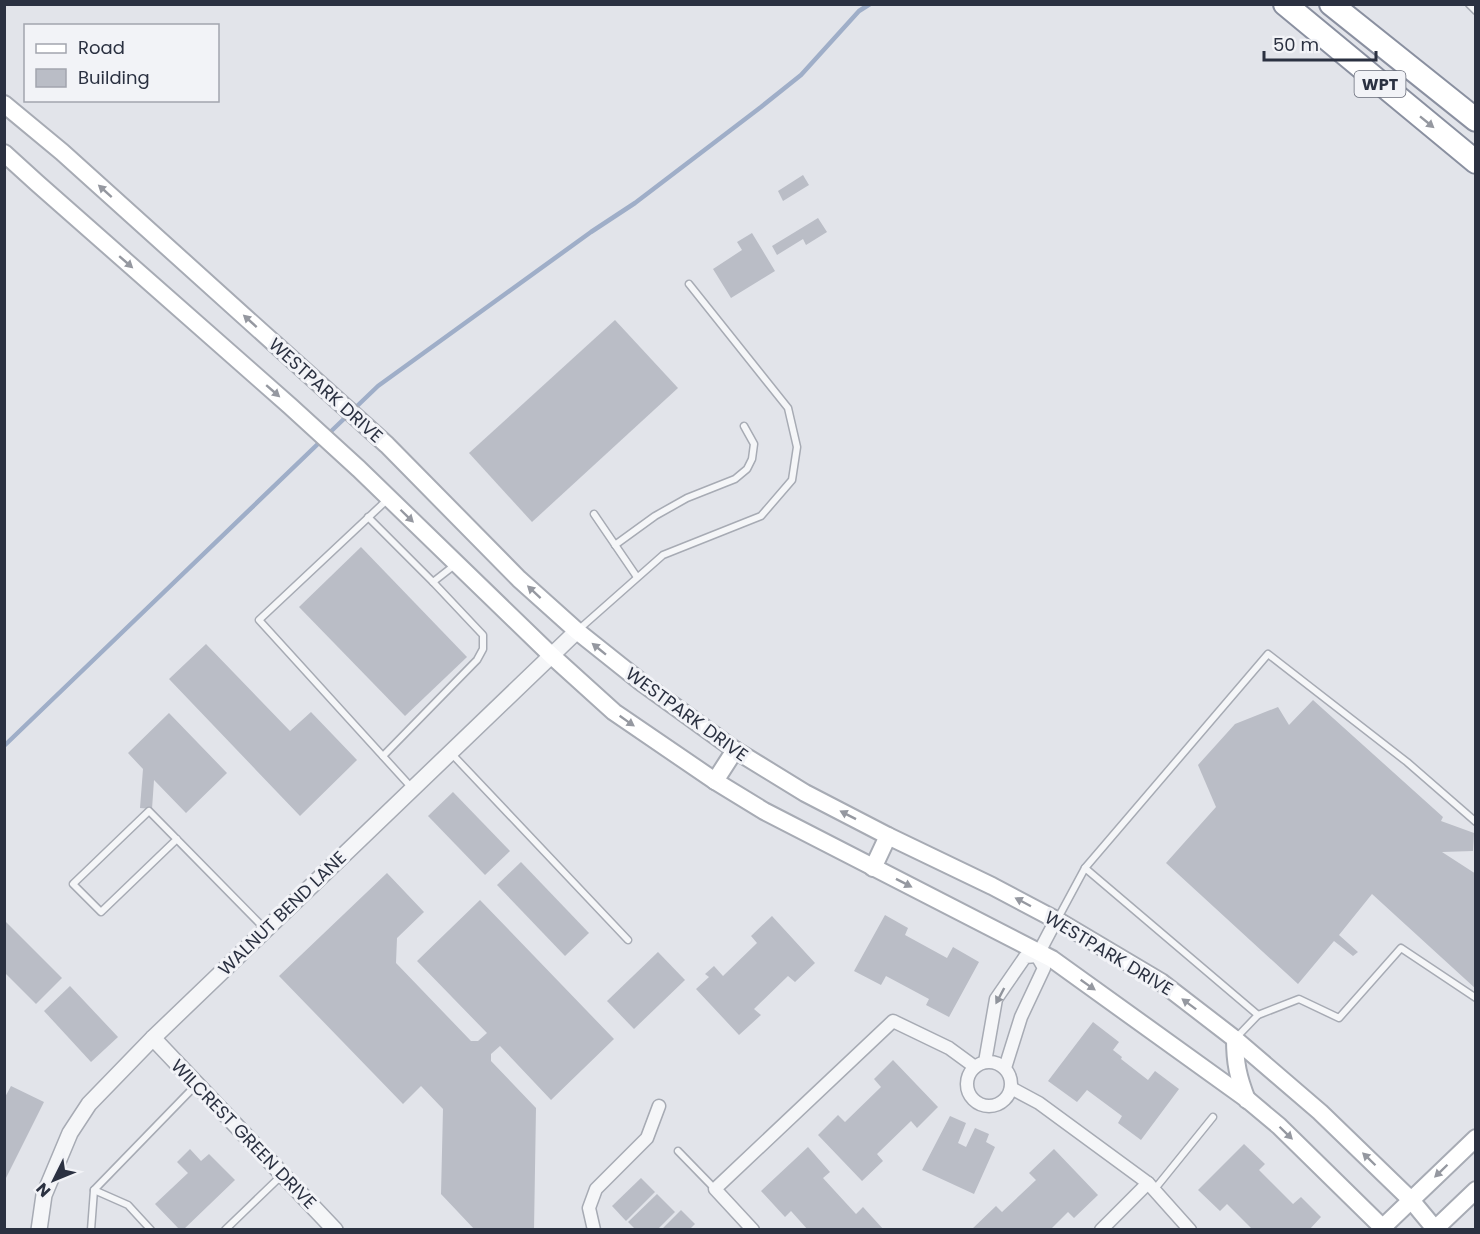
<svg xmlns="http://www.w3.org/2000/svg" width="1480" height="1234" font-family="Poppins,sans-serif">
  <style>
    .lines { fill: none; stroke-linecap: round; stroke-linejoin: round }
    .stream { stroke: #9faec8; stroke-width: 4.5 }
    .building { fill: #babdc6 }
    .service-casing { stroke: #a7abb4; stroke-width: 9 }
    .minor-casing { stroke: #a7abb4; stroke-width: 15 }
    .tertiary-casing { stroke: #a7abb4; stroke-width: 18 }
    .secondary-casing { stroke: #a7abb4; stroke-width: 20 }
    .motorway-casing { stroke: #8a90a0; stroke-width: 26 }
    .service { stroke: #f5f6f8; stroke-width: 6 }
    .minor { stroke: #f5f6f8; stroke-width: 12 }
    .tertiary { stroke: #f5f6f8; stroke-width: 15 }
    .secondary { stroke: #fff; stroke-width: 16 }
    .motorway { stroke: #fff; stroke-width: 22 }
    .oneway { fill: #9598a0 }
    .oneway2 { fill: #90949c }
    .labels { text-anchor: middle; dominant-baseline: central; stroke-width: 6; stroke-linejoin: round; paint-order: stroke }
    .shield { fill: #f2f3f7; stroke: #676b78; stroke-width: 1.5 }
    .shield-label { font-size: 16px; font-weight: bold; fill: #2b3141 }
    .street-label { font-size: 18px; fill: #2b3141; stroke: #f2f3f7 }
  </style>
  <rect width="100%" height="100%" fill="#e2e4ea"/>
  <g class="lines">
    <g class="stream">
      <polyline points="354,409 378,386 591,232 635,203 761,107 801,75 859,11 870,4"/>
      <polyline points="4,746 348,415"/>
    </g>
  </g>
  <g class="building">
    <polygon points="803,175 809,185 783,201 778,191"/>
    <polygon points="818,218 827,232 806,245 803,239 777,255 772,246"/>
    <polygon points="752,233 775,271 731,298 713,269 742,250 737,242"/>
    <polygon points="615,320 678,388 532,522 469,453"/>
    <polygon points="361,547 467,657 405,716 299,607"/>
    <polygon points="206,644 290,731 311,712 357,760 300,816 169,679"/>
    <polygon points="1313,700 1443,817 1441,821 1474,833 1473,851 1442,852 1476,874 1476,989 1372,894 1339,935 1358,952 1353,956 1334,941 1298,984 1166,863 1216,807 1198,765 1235,724 1278,707 1289,725"/>
    <polygon points="169,713 227,773 186,813 154,780 152,809 140,808 143,769 128,753"/>
    <polygon points="453,792 510,851 485,875 428,816"/>
    <polygon points="521,862 589,933 565,956 497,885"/>
    <polygon points="387,873 424,912 397,938 396,963 471,1041 478,1041 487,1033 417,961 480,900 614,1039 551,1100 500,1046 491,1054 491,1061 536,1108 534,1230 475,1230 441,1194 443,1109 421,1086 403,1104 279,976"/>
    <polygon points="885,915 908,928 905,935 947,958 953,947 979,962 949,1017 926,1005 929,999 886,976 881,985 854,971"/>
    <polygon points="772,916 815,963 795,982 788,976 754,1009 761,1015 739,1035 696,989 709,977 705,974 714,966 723,976 757,943 751,936"/>
    <polygon points="4,920 62,978 36,1004 4,972"/>
    <polygon points="658,952 685,980 634,1029 607,1001"/>
    <polygon points="70,986 118,1037 91,1062 44,1011"/>
    <polygon points="1093,1022 1119,1042 1113,1050 1122,1057 1121,1059 1148,1080 1155,1071 1179,1089 1141,1140 1118,1123 1122,1116 1087,1090 1077,1102 1048,1081"/>
    <polygon points="893,1060 938,1107 917,1128 911,1121 877,1154 883,1161 862,1181 818,1135 838,1115 845,1122 881,1087 874,1079"/>
    <polygon points="11,1086 44,1102 4,1182 4,1099"/>
    <polygon points="950,1116 966,1123 958,1143 966,1147 975,1128 989,1134 986,1142 995,1147 974,1194 922,1170"/>
    <polygon points="1244,1144 1265,1164 1259,1170 1293,1204 1301,1197 1321,1217 1309,1230 1253,1230 1227,1204 1220,1211 1198,1190"/>
    <polygon points="808,1147 830,1172 823,1178 856,1214 863,1207 884,1230 808,1230 791,1211 785,1217 761,1191"/>
    <polygon points="190,1149 201,1161 209,1154 235,1180 183,1230 180,1230 155,1204 188,1173 177,1162"/>
    <polygon points="1054,1149 1098,1195 1074,1218 1068,1212 1050,1230 971,1230 996,1206 1002,1212 1036,1180 1029,1173"/>
    <polygon points="641,1178 655,1192 626,1221 612,1206"/>
    <polygon points="657,1194 675,1212 657,1230 636,1230 628,1222"/>
    <polygon points="681,1210 695,1224 689,1230 661,1230"/>
  </g>
  <g class="lines">
    <defs>
      <g id="service">
        <polyline points="1469,4 1476,11"/>
        <polyline points="388,499 259,620 411,787"/>
        <polyline points="594,514 637,577"/>
        <polyline points="368,517 433,582 456,564"/>
        <polyline points="615,545 655,516 687,498 735,479 747,469 752,459 754,444 744,426"/>
        <polyline points="577,631 663,555 761,516 792,480 797,447 788,408 689,284"/>
        <polyline points="450,752 628,940"/>
        <polyline points="383,756 477,660 483,649 483,635 433,582"/>
        <polyline points="177,839 101,912 73,884 149,811 265,929"/>
        <polyline points="1085,868 1268,654 1407,762 1476,822"/>
        <polyline points="1057,920 1085,868 1258,1015 1235,1039"/>
        <polyline points="1258,1015 1299,999 1339,1018 1401,948 1476,998"/>
        <polyline points="678,1151 715,1189"/>
        <polyline points="94,1190 128,1205 151,1230"/>
        <polyline points="1154,1190 1213,1117"/>
        <polyline points="91,1230 94,1190 196,1085"/>
        <polyline points="225,1230 281,1176"/>
      </g>
      <g id="minor">
        <polyline points="1037,956 1056,920"/>
        <circle cx="989" cy="1084" r="22"/>
        <polyline points="985,1062 996,999 1025,957 1037,956"/>
        <polyline points="1005,1068 1021,1017 1044,968 1037,956"/>
        <polyline points="1011,1088 1039,1103 1148,1183 1190,1230"/>
        <polyline points="594,1230 589,1208 596,1189 647,1138 659,1106"/>
        <polyline points="753,1230 715,1189 893,1021 949,1048 975,1067"/>
        <polyline points="1101,1230 1148,1183"/>
      </g>
      <g id="tertiary">
        <polyline points="153,1038 335,1230"/>
        <polyline points="39,1230 44,1195 70,1133 89,1104 153,1038 577,631"/>
      </g>
      <g id="secondary">
        <polyline points="4,104 62,152 387,445 519,579 577,631 641,682 735,750 805,793 888,836 992,886 1060,922 1161,982 1235,1039 1320,1112 1411,1200 1436,1230"/>
        <polyline points="4,153 37,183 290,406 359,469 551,655 614,712 715,781 764,811 1052,959 1248,1100 1279,1126 1385,1230"/>
        <polyline points="715,781 735,750"/>
        <polyline points="873,868 888,836"/>
        <path d="M1235,1039C1235,1063 1238,1077 1247,1100"/>
        <polyline points="1380,1230 1476,1138"/>
        <polyline points="1434,1230 1476,1190"/>
      </g>
      <g id="motorway">
        <polyline points="1285,4 1476,162"/>
        <polyline points="1331,4 1476,120"/>
      </g>
    </defs>
    <use href="#service" class="service-casing"/>
    <use href="#minor" class="minor-casing"/>
    <use href="#tertiary" class="tertiary-casing"/>
    <use href="#secondary" class="secondary-casing"/>
    <use href="#motorway" class="motorway-casing"/>
    <use href="#service" class="service"/>
    <use href="#minor" class="minor"/>
    <use href="#tertiary" class="tertiary"/>
    <use href="#secondary" class="secondary"/>
    <use href="#motorway" class="motorway"/>
  </g>
  <defs><path id="oneway-solid" d="M-6-.8H1V-3.2L6.5 0L1 3.2V.8H-6Z" transform="scale(1.5)"/></defs>
  <g class="oneway">
    <use href="#oneway-solid" transform="translate(1427 122) rotate(39)"/>
    <use href="#oneway-solid" transform="translate(105 191) rotate(-138)"/>
    <use href="#oneway-solid" transform="translate(126 262) rotate(41)"/>
    <use href="#oneway-solid" transform="translate(250 321) rotate(-138)"/>
    <use href="#oneway-solid" transform="translate(273 391) rotate(41)"/>
    <use href="#oneway-solid" transform="translate(407 516) rotate(44)"/>
    <use href="#oneway-solid" transform="translate(534 592) rotate(-137)"/>
    <use href="#oneway-solid" transform="translate(599 649) rotate(-141)"/>
    <use href="#oneway-solid" transform="translate(627 721) rotate(35)"/>
    <use href="#oneway-solid" transform="translate(848 815) rotate(-153)"/>
    <use href="#oneway-solid" transform="translate(904 883) rotate(27)"/>
    <use href="#oneway-solid" transform="translate(1023 902) rotate(-152)"/>
    <use href="#oneway-solid" transform="translate(1088 985) rotate(35)"/>
    <use href="#oneway-solid" transform="translate(1189 1004) rotate(-143)"/>
    <use href="#oneway-solid" transform="translate(1286 1133) rotate(44)"/>
    <use href="#oneway-solid" transform="translate(1369 1159) rotate(-136)"/>
    <use href="#oneway-solid" transform="translate(1441 1171) rotate(136)"/>
  </g>
  <use class="oneway2" href="#oneway-solid" transform="translate(1000 996) rotate(118)"/>
  <g class="labels">
    <rect class="shield" x="1354.5" y="71" width="51" height="26" rx="4.5"/>
    <g class="shield-label">
      <text x="1380" y="84">WPT</text>
    </g>
    <g class="street-label">
      <text transform="translate(326 390) rotate(42)">WESTPARK DRIVE</text>
      <text transform="translate(687 714) rotate(36)">WESTPARK DRIVE</text>
      <text transform="translate(282 913) rotate(-44)">WALNUT BEND LANE</text>
      <text transform="translate(1109 953) rotate(31)">WESTPARK DRIVE</text>
      <text transform="translate(244 1134) rotate(46)">WILCREST GREEN DRIVE</text>
    </g>
  </g>
  <rect width="1480" height="1234" fill="none" stroke="#2b3141" stroke-width="12"/>
  <rect x="24" y="24" width="195" height="78" fill="#f2f3f7" stroke="#a2a5ae" stroke-width="1.5"/>
  <rect x="36" y="44" width="30" height="9" fill="#ffffff" stroke="#a2a5ae" stroke-width="1.5"/>
  <text x="78" y="54" font-size="18" fill="#2b3141">Road</text>
  <rect x="36" y="69" width="30" height="18" fill="#babdc6" stroke="#a2a5ae" stroke-width="1.5"/>
  <text x="78" y="84" font-size="18" fill="#2b3141">Building</text>
  <g transform="translate(54 1180) rotate(227)" stroke="#f2f3f7" stroke-width="4.5" paint-order="stroke">
  <path d="M0-4.5L10 22L0 15L-10 22Z" fill="#2b3141"/>
  <text y="-9" font-size="16" font-weight="bold" text-anchor="middle" fill="#2b3141">N</text>
  </g>
  <path d="M1264 51v9h112v-9" fill="none" stroke="#2b3141" stroke-width="3"/>
  <text x="1273" y="51" font-size="18" fill="#2b3141" stroke="#f2f3f7" stroke-width="4.5" paint-order="stroke">50 m</text>
</svg>
